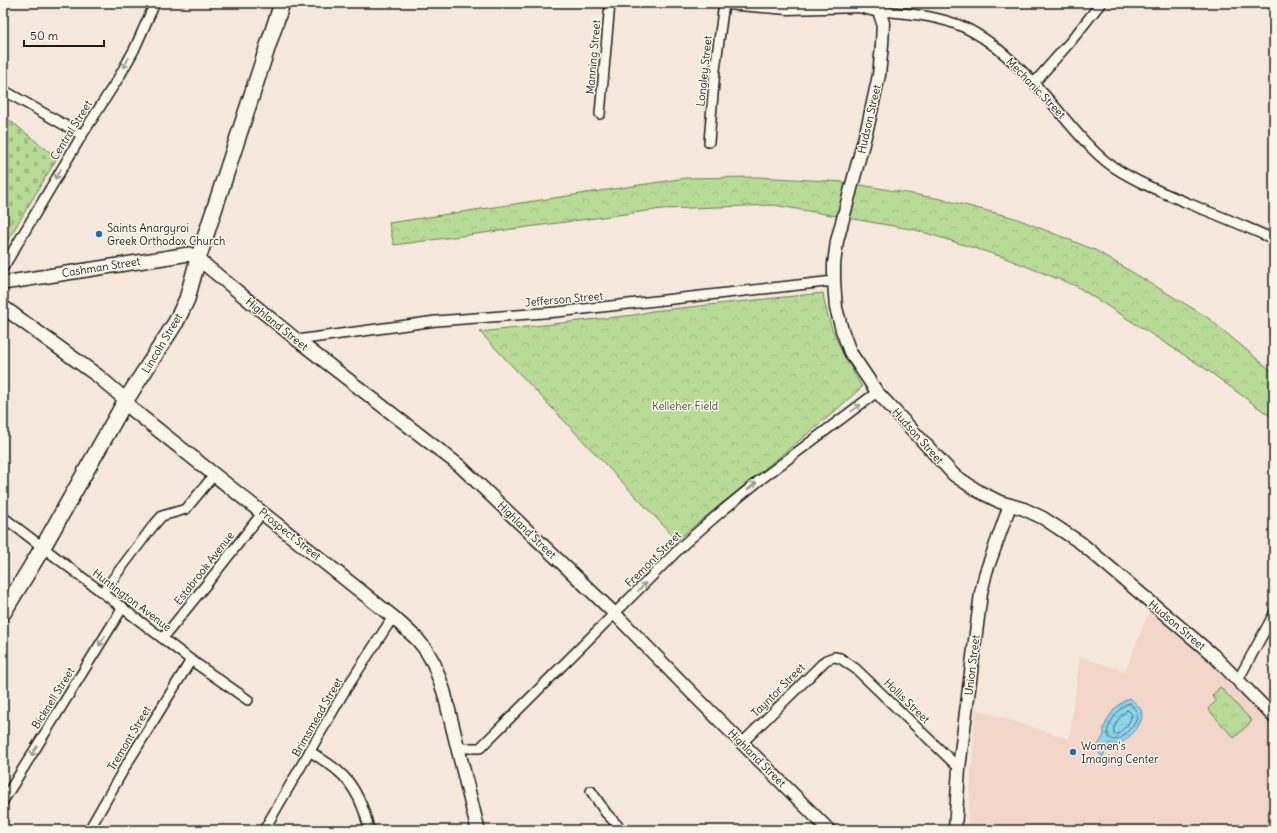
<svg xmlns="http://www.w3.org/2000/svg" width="1277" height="833" font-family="Delius,sans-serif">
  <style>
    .built { fill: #f1d6c9 }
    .cemetery { fill: url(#cemetery-stones); stroke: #6a7c5a }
    .park { fill: url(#park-crowns); stroke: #6a7c5a }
    .water { fill: url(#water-waves); stroke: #608c9a }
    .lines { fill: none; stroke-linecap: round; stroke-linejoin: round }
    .shore { stroke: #496770; stroke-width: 1 }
    .minor-casing { stroke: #1c1c1c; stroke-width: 12 }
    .tertiary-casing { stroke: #1c1c1c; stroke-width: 15 }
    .secondary-casing { stroke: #1c1c1c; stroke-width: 16 }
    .primary-casing { stroke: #1c1c1c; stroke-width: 18 }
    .minor { stroke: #fbf7ec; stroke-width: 9 }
    .tertiary { stroke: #fbf7ec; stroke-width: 12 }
    .secondary { stroke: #fbf7ec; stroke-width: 13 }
    .primary { stroke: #fbf7ec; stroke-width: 15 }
    .oneway { stroke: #97948e }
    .poi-dot { fill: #1f6fb2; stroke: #fbf7ec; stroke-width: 1.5 }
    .labels { text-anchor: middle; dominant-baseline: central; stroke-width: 3; stroke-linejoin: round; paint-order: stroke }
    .street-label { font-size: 11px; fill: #1c1c1c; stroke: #fbf7ec }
    .poi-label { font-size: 11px; fill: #1c1c1c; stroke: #fbf7ec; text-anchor: start }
    .park-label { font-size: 11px; fill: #4b5641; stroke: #fbf7ec }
  </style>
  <defs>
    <pattern id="cemetery-stones" width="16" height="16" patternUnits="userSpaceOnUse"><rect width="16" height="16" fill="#b8dc97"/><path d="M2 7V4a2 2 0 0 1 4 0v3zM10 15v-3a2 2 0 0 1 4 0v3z" fill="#9ebc82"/></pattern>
    <pattern id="park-crowns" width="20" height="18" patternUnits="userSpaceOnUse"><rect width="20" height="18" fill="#b8dc97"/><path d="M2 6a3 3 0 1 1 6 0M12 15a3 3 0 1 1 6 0" fill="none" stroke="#9ebc82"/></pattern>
    <pattern id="water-waves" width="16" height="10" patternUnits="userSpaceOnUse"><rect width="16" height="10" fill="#8dd7ee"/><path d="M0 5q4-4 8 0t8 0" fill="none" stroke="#79b8cc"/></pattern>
  </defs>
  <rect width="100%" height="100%" fill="#f6e8dc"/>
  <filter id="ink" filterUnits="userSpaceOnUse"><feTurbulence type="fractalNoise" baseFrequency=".025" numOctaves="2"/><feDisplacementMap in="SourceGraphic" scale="8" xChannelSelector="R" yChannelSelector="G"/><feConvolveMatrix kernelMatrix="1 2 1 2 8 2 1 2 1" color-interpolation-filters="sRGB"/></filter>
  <g filter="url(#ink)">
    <polygon class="built" points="1149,612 1189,644 1237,687 1274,726 1274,830 967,830 976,709 1069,739 1080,657 1125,671"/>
    <polygon class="cemetery" points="3,115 57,158 3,248"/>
    <g class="park">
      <polygon points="758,177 844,182 941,199 1015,218 1095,250 1207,317 1274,373 1274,419 1203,367 1076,286 1000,256 916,230 774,205 662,209 394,245 389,223 686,178"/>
      <path d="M823,293C828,330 844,355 862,387L827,418L677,540L480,332L634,315L652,311Z"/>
      <polygon points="1220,687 1252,721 1234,738 1208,709 1216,701 1212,696"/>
    </g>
    <path class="water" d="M1130,698C1133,701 1139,706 1141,710C1146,724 1127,741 1116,745L1110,743L1102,757L1096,748C1098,745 1101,741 1103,737C1105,734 1103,731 1104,728C1108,716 1118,702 1130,698Z"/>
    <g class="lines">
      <g class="shore">
        <path d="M1130,703C1141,714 1138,721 1128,731C1125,734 1123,738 1118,739C1115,741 1112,739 1109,738C1108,735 1107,732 1108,729C1111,720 1121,704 1130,703Z"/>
        <path d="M1127,710L1129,711L1132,714L1129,723L1118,734H1114C1111,726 1121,716 1127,710Z"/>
      </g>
      <defs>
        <g id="minor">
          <path d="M879,11C905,13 931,15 956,24C995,38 1031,79 1057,109C1072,127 1093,153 1112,166C1139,184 1171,196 1202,209C1226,218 1250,229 1274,239"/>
          <polyline points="1034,83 1071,41 1101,3"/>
          <polyline points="3,90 82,135"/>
          <polyline points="600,114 610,3"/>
          <polyline points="709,142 715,70 724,3"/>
          <polyline points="3,268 82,135 119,77 134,50 155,3"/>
          <polyline points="297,340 436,321 557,312 834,281"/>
          <polyline points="3,517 191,660 248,700"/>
          <polyline points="103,592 153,526 162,516 186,509 214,475"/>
          <polyline points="163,638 209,581 263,512"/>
          <polyline points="1238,680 1274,614"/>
          <polyline points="742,743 826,660 834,657 840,658 856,669 959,768"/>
          <polyline points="458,748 480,748 685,543 722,511 760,480 877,392"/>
          <path d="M310,751C319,758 330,764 338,771C355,785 365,809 369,830"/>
          <polyline points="591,791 606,813 622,830"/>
          <polyline points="3,801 123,607"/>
          <polyline points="89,830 125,767 191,660"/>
          <polyline points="264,830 344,692 393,617"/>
        </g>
        <g id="tertiary">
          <polyline points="726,3 788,8 859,6 879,11"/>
          <polyline points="873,3 879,11 883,23 882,45 879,75 869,121 837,241 834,264 834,281 836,308 842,330 850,352 877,392 954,475 978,491 1000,502 1024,509 1043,518 1081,543 1213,655 1274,717"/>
          <polyline points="198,259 297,340 460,466 615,614 691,692 829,830"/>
          <polyline points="955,830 959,768 981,593 986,572 1010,505"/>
        </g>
        <g id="secondary">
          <polyline points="3,283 189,254 198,259"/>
          <polyline points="3,307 98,376 126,400 133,410 393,617 417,639 426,650 434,664 444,692 478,830"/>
        </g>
        <polyline id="primary" points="3,613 43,547 126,400 176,322 187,299 198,259 282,3"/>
      </defs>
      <use href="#minor" class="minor-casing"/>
      <use href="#tertiary" class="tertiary-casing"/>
      <use href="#secondary" class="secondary-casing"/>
      <use href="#primary" class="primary-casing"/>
      <use href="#minor" class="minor"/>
      <use href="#tertiary" class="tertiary"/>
      <use href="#secondary" class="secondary"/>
      <use href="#primary" class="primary"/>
    </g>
    <defs><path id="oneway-shaft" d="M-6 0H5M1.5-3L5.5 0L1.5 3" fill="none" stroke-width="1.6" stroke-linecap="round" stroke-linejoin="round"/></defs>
    <g class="oneway">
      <use href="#oneway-shaft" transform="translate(126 63) rotate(119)"/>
      <use href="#oneway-shaft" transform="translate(58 174) rotate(121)"/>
      <use href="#oneway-shaft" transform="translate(856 408) rotate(-37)"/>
      <use href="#oneway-shaft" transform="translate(752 486) rotate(-39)"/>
      <use href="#oneway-shaft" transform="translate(642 587) rotate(-46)"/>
      <use href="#oneway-shaft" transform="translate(102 641) rotate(122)"/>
      <use href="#oneway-shaft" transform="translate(34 751) rotate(122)"/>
    </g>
  </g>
  <g class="poi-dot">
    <circle cx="99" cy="234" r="4"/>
    <circle cx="1073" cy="752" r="4"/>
  </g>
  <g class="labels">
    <g class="street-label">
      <text transform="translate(593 57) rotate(-85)">Manning Street</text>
      <text transform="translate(704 71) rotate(-84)">Longley Street</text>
      <text transform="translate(1036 88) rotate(46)">Mechanic Street</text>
      <text transform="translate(869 119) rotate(-77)">Hudson Street</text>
      <text transform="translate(71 130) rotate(-58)">Central Street</text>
      <text transform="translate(101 267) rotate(-9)">Cashman Street</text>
      <text transform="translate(564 299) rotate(-5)">Jefferson Street</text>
      <text transform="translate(277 324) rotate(39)">Highland Street</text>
      <text transform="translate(162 343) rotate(-59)">Lincoln Street</text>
      <text transform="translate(918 436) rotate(48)">Hudson Street</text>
      <text transform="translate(527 530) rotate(44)">Highland Street</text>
      <text transform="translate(290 534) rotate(39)">Prospect Street</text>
      <text transform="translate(653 559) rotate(-45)">Fremont Street</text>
      <text transform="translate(204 568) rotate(-52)">Estabrook Avenue</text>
      <text transform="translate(132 600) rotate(37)">Huntington Avenue</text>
      <text transform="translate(1177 625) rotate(40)">Hudson Street</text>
      <text transform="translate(972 665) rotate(-83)">Union Street</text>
      <text transform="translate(778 690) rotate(-45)">Tayntor Street</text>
      <text transform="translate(53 698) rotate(-58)">Bicknell Street</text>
      <text transform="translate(907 701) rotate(44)">Hollis Street</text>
      <text transform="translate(317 717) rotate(-60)">Brimsmead Street</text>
      <text transform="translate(129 738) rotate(-59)">Tremont Street</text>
      <text transform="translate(757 758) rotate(45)">Highland Street</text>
    </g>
    <g class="poi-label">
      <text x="107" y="228">Saints Anargyroi<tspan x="107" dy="13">Greek Orthodox Church</tspan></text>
      <text x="1081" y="746">Women's<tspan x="1081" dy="13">Imaging Center</tspan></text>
    </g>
    <g class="park-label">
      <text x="685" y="406">Kelleher Field</text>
    </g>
  </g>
  <rect width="1277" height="833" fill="none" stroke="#fbf7ec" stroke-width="16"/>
  <rect x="8" y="8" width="1261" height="817" fill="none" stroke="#1c1c1c" stroke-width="1.5" filter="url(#ink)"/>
  <path d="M24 40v6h80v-6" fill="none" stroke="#1c1c1c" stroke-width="2"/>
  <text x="30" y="40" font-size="12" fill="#1c1c1c" stroke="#fbf7ec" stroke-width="3" paint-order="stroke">50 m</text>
</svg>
